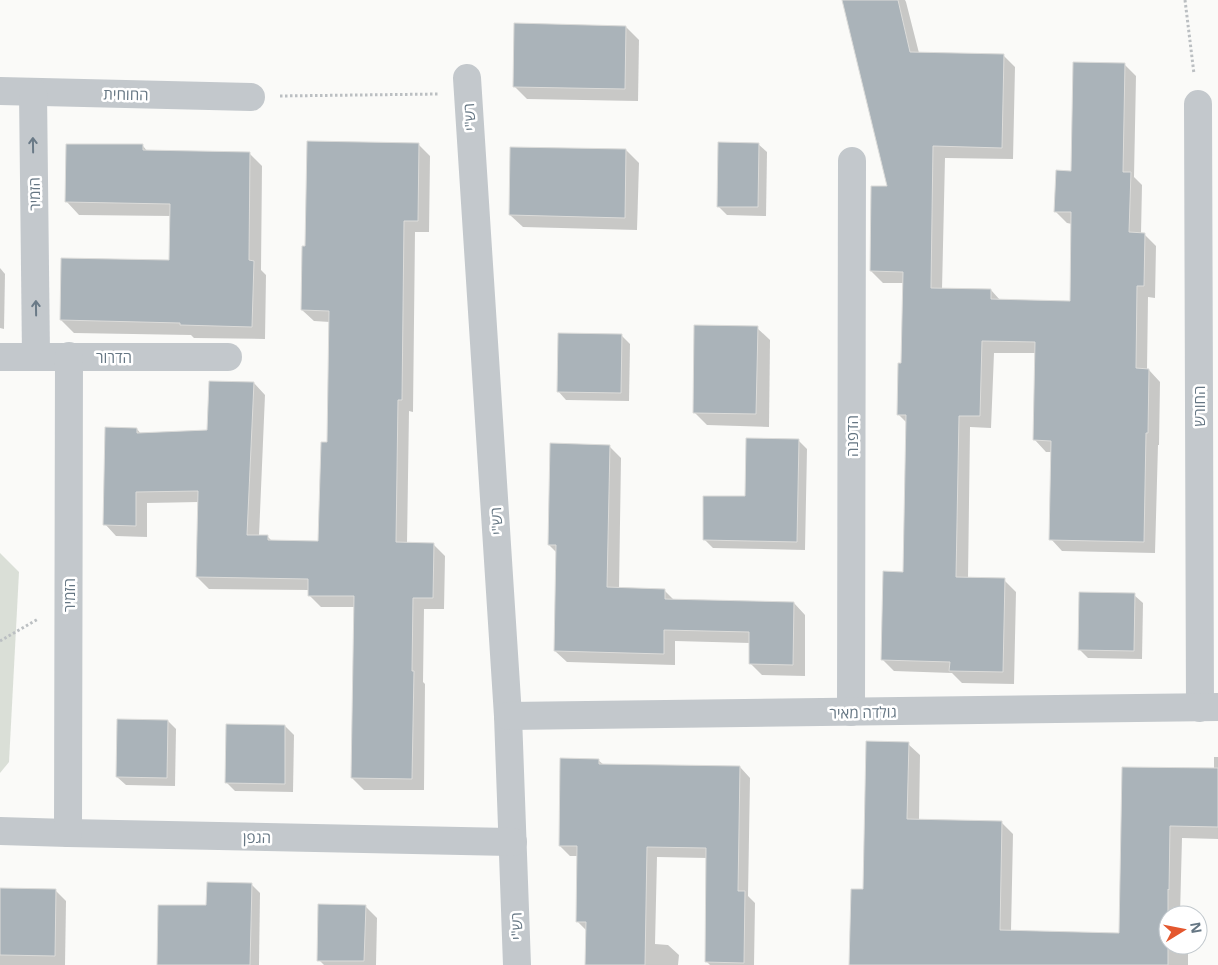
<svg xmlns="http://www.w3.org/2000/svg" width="1218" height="965" font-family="'Open Sans',Heebo,sans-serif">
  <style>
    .green { fill: #dadfd7 }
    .shadow { fill: #0003 }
    .building { fill: #aab3b9; stroke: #dcdcda }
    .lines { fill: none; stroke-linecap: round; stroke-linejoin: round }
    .path { stroke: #bbbfc2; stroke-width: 3; stroke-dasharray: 2.5 2.5; stroke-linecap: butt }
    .street { stroke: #c3c8cc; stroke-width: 28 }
    .oneway { stroke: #6a7a87 }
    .labels { text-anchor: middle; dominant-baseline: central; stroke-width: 5; stroke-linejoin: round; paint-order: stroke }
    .street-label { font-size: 15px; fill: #657683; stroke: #fff }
  </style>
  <rect width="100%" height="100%" fill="#fafaf8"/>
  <polygon class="green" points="0,553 19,572 9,762 0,773"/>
  <g class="shadow">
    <polygon points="851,0 905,0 906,2 919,53 1003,55 1015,67 1013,159 945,158 942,290 991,290 1000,300 1071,302 1072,224 1067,223 1056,212 1072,172 1124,64 1136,76 1134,177 1142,185 1141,234 1144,234 1156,246 1155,298 1148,297 1147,370 1149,370 1160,382 1159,445 1158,445 1155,553 1062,551 1051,539 1052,452 1046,452 1035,440 1036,353 994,353 991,428 970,427 968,579 1004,580 1016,592 1014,684 962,683 952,673 894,671 882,659 904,573 907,423 898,414 902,364 904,283 883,283 871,271 889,188"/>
    <polygon points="626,27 639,40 638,101 527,99 514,86"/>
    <polygon points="418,144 430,156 429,232 415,232 413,412 409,411 407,544 433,544 445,556 444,609 424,609 423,682 425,684 424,790 364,790 352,778 355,607 321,607 309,595 309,590 209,589 197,577 199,502 147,503 147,537 116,536 105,524 137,429 141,434 208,431 254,383 265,395 259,536 267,536 272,541 320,542 328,443 330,322 314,321 302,310 306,248"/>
    <polygon points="758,144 767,152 766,216 727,215 718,206"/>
    <polygon points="143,146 148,152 249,153 262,166 261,270 266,275 265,339 194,338 191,335 74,333 61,320 170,261 171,216 79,215 67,202"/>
    <polygon points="626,150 639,163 637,230 523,227 510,215"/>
    <polygon points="0,268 5,274 4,329 0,328"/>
    <polygon points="757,328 770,340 769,427 707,425 694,412"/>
    <polygon points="621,335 630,344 629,401 566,400 558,391"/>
    <polygon points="798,440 807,449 805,550 713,548 704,539 746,498"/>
    <polygon points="609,446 621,458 619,589 664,590 675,601 794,603 805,615 805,676 762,675 750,663 750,643 675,641 675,665 567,662 555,651 557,553 549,545"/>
    <polygon points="1134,595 1143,603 1142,659 1088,658 1079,649"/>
    <polygon points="168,721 176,729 175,786 126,785 117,777"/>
    <polygon points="285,726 294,735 293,792 235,791 226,782"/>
    <polygon points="908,744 920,755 919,820 1001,822 1013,834 1011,931 1120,934 1124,768 1214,769 1214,757 1218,757 1218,839 1182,838 1180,915 1168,915 1168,945 1185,945 1188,948 1188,965 850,965 865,890"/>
    <polygon points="598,760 604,765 740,767 750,778 748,896 755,903 754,965 710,965 706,961 707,858 657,857 655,944 668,945 679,955 678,965 586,965 587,931 577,921 579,856 570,856 560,846"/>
    <polygon points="251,884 260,893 259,965 158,965 207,906"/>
    <polygon points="0,889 55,890 66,901 65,965 0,965"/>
    <polygon points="365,906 377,918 376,965 324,965 319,960"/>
  </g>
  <g class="building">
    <polygon points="842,0 898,0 910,52 1004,54 1002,148 933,146 931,288 991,289 991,299 1070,301 1071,212 1054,212 1056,170 1071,171 1073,62 1125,63 1123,172 1131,172 1129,232 1145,233 1144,286 1137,286 1136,368 1149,369 1148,433 1146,433 1144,542 1049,540 1051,441 1033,440 1035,342 982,341 980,416 959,416 956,577 1005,578 1003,672 949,671 950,662 881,660 883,571 903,572 906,415 897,415 898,363 901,363 903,272 870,271 871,186 887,186"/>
    <polygon points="514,23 626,26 625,89 513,87"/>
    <polygon points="307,141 419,143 418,221 404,221 402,400 398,400 396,542 434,543 433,598 413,598 412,671 414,671 412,779 351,778 354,596 308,596 308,579 196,577 198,491 136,492 136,526 103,525 105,427 137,428 137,433 207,430 209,381 254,382 247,535 268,535 268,540 318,541 321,442 327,442 329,311 301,310 302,246 305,246"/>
    <polygon points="718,142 759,143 758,207 717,207"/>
    <polygon points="66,144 143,144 143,150 250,152 249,260 254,261 252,327 180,325 180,323 60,320 61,258 169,260 170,204 65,202"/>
    <polygon points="510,147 626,149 625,218 509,215"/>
    <polygon points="694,325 758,326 756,414 693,413"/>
    <polygon points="558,333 622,334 621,393 557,392"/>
    <polygon points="746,438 799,439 797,542 703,540 703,496 745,496"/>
    <polygon points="550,443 610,445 607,587 665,589 665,599 794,602 793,665 749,664 749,632 664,630 664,654 554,651 556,545 548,545"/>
    <polygon points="1079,592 1135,593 1134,651 1078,650"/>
    <polygon points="117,719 168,720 167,778 116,777"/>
    <polygon points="226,724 285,725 285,784 225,783"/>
    <polygon points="866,741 909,742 907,819 1002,821 1000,930 1119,933 1122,767 1218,768 1218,827 1170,826 1169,890 1168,889 1168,965 849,965 851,889 863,889"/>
    <polygon points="560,758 599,759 599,764 740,766 738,891 745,891 744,963 705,962 706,848 647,847 645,965 585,965 586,922 576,922 577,846 559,846"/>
    <polygon points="207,882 252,883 250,965 157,965 158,905 206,905"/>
    <polygon points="0,888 56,889 55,956 0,955"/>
    <polygon points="318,904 366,905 364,961 317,961"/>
  </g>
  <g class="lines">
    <g class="path">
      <polyline points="1185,0 1194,74"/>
      <polyline points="280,96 438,94"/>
      <polyline points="0,641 38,619"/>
    </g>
    <g class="street">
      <polyline points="467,78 508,716 517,965"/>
      <polyline points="0,91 251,97"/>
      <polyline points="33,92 36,356"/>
      <polyline points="1198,104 1200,708"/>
      <polyline points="0,357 228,357"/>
      <polyline points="851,712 852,161"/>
      <polyline points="508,716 1218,707"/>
      <polyline points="0,831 68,833 513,842"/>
      <polyline points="68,833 69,356"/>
    </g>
  </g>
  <defs><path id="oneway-shaft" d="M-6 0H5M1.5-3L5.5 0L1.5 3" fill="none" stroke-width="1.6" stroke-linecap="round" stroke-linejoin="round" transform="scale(1.25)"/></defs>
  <g class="oneway">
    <use href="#oneway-shaft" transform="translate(33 145) rotate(-91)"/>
    <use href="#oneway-shaft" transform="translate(36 308) rotate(-91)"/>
  </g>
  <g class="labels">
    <g class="street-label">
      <text transform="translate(126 94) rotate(1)">החוחית</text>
      <text transform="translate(469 117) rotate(-94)">רש"י</text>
      <text transform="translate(34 194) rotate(-91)">הזמיר</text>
      <text x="114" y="357">הדרור</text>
      <text transform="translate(1199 406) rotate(-90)">החורש</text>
      <text transform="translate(852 436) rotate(-90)">הדפנה</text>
      <text transform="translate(496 521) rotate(-94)">רש"י</text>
      <text transform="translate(69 595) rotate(-90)">הזמיר</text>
      <text transform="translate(863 712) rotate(-1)">גולדה מאיר</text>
      <text transform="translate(257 837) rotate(1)">הגפן</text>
      <text transform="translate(516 926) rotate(-92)">רש"י</text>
    </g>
  </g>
  <g transform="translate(1183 930) rotate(80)"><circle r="24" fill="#ffffff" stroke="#c1c8cd"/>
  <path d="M0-4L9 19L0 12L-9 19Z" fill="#e4572e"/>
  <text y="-8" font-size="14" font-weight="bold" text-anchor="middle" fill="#657683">N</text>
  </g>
</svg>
